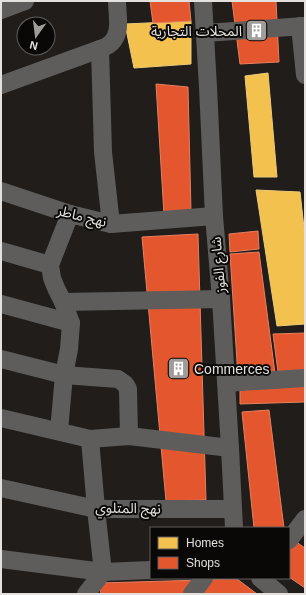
<svg xmlns="http://www.w3.org/2000/svg" width="306" height="595" font-family="Helvetica,'Noto Sans Arabic',sans-serif">
  <style>
    .homes { fill: #f2c14e; stroke: #eeca79 }
    .shops { fill: #e4572e; stroke: #e48062 }
    .lines { fill: none; stroke-linecap: round; stroke-linejoin: round }
    .street { stroke: #5e5d5c; stroke-width: 18 }
    .labels { text-anchor: middle; dominant-baseline: central; stroke-width: 4; stroke-linejoin: round; paint-order: stroke }
    .poi-label { font-size: 14px; fill: #e4e0dd; stroke: #0a0806; text-anchor: end }
    .street-label { font-size: 14px; fill: #e4e0dd; stroke: #0a0806 }
  </style>
  <rect width="100%" height="100%" fill="#201d1a"/>
  <g class="homes">
    <polygon points="191,21 191,64 134,68 125,24"/>
    <polygon points="268,73 277,177 254,177 245,76"/>
    <polygon points="256,190 300,192 305,237 305,324 277,326"/>
  </g>
  <g class="shops">
    <polygon points="150,1 189,1 191,21 153,23"/>
    <polygon points="232,1 276,1 279,62 240,64"/>
    <polygon points="156,84 188,87 191,211 164,215"/>
    <polygon points="258,231 259,249 230,252 229,234"/>
    <polygon points="198,234 206,500 166,501 142,237"/>
    <polygon points="259,252 275,373 238,377 230,254"/>
    <polygon points="305,333 305,370 278,372 273,334"/>
    <polygon points="305,383 305,402 240,404 240,387"/>
    <polygon points="269,410 284,528 254,528 242,412"/>
    <polygon points="289,537 305,548 305,588 289,577"/>
    <polygon points="237,579 257,594 101,594 99,583"/>
  </g>
  <g class="lines">
    <g class="street">
      <polyline points="203,1 208,87 214,216 221,299 230,448 234,528"/>
      <polyline points="1,10 25,1"/>
      <polyline points="300,26 305,75"/>
      <polyline points="205,33 305,26"/>
      <polyline points="100,49 103,152 111,224"/>
      <path d="M1,85L100,49C103,48 108,46 111,43C122,33 117,15 117,1"/>
      <polyline points="1,191 70,214 111,224 214,216"/>
      <polyline points="1,251 50,265"/>
      <polyline points="63,302 221,299"/>
      <polyline points="1,304 71,323"/>
      <polyline points="1,359 64,375 118,379 125,384 128,389 129,436"/>
      <polyline points="226,383 305,378"/>
      <polyline points="1,418 90,439 129,436 230,448"/>
      <polyline points="59,431 64,375 69,349 71,323 63,302 56,288 52,278 50,265 70,214"/>
      <polyline points="1,488 96,509 233,509"/>
      <polyline points="289,540 305,519"/>
      <polyline points="1,559 103,572 151,570"/>
      <polyline points="260,578 279,594"/>
      <polyline points="86,594 103,572 96,509 90,439"/>
      <polyline points="192,594 204,578"/>
    </g>
  </g>
  <defs>
    <symbol id="building-square" viewBox="-11 -11 22 22"><rect x="-9" y="-9" width="18" height="18" rx="4" fill="#9f9c99" stroke="#0a0806"/><path d="M-4-6H4V6H1V3H-1V6H-4ZM-2.5-4.3h1.7v1.8h-1.7ZM.8-4.3h1.7v1.8H.8ZM-2.5-1h1.7V.8h-1.7ZM.8-1h1.7V.8H.8Z" fill="#fff"/></symbol>
  </defs>
  <g fill-rule="evenodd">
    <use href="#building-square" x="244" y="18" width="25" height="25"/>
    <use href="#building-square" x="166" y="356" width="25" height="25"/>
  </g>
  <g class="labels">
    <g class="poi-label">
      <text x="242" y="31">المحلات التجارية</text>
      <text x="194" y="369" text-anchor="start">Commerces</text>
    </g>
    <g class="street-label">
      <text transform="translate(82 216) rotate(14)">نهج ماطر</text>
      <text transform="translate(218 265) rotate(-95)">شارع الفوز</text>
      <text transform="translate(128 508) rotate(1)">نهج المتلوي</text>
    </g>
  </g>
  <rect width="306" height="595" fill="none" stroke="#e4e0dd" stroke-width="4"/>
  <rect x="150" y="527" width="140" height="52" fill="#0a0806" stroke="#615e5c"/>
  <rect x="158" y="537" width="20" height="12" fill="#f2c14e" stroke="#615e5c"/>
  <text x="186" y="547" font-size="12" fill="#e4e0dd">Homes</text>
  <rect x="158" y="557" width="20" height="12" fill="#e4572e" stroke="#615e5c"/>
  <text x="186" y="567" font-size="12" fill="#e4e0dd">Shops</text>
  <g transform="translate(36 36) rotate(194)"><circle r="19" fill="#0a0806" stroke="#615e5c"/>
  <path d="M0-3L7 15L0 10L-7 15Z" fill="#9f9c99"/>
  <text y="-6" font-size="11" font-weight="bold" text-anchor="middle" fill="#e4e0dd">N</text>
  </g>
</svg>
